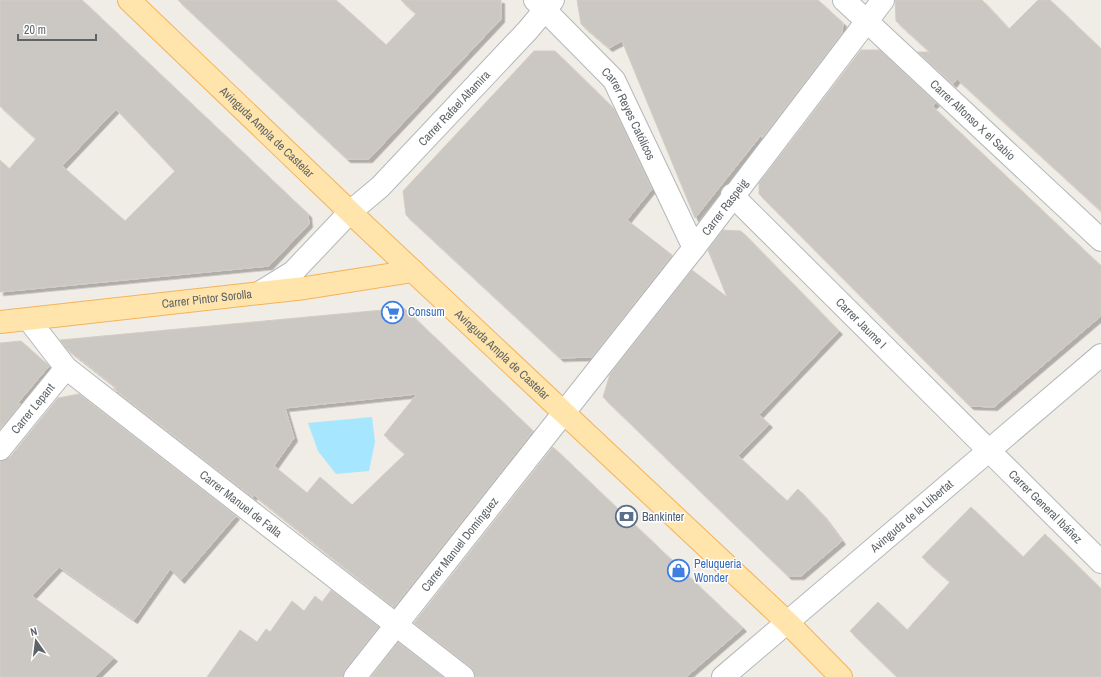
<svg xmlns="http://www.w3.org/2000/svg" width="1101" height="677" font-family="'Archivo Narrow',sans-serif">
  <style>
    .water { fill: #a7e6ff }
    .building { fill: #cbc7c2; stroke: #d5cdc4; fill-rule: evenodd; filter: url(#shadow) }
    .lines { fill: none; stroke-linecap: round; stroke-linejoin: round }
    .minor-casing { stroke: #b3b8bb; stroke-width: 24 }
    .major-casing { stroke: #f6b259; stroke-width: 24 }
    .minor { stroke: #fff; stroke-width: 22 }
    .major { stroke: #ffe5ac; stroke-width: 22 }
    .labels { text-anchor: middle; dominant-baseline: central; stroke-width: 3; stroke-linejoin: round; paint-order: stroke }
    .street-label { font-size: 12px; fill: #5d6367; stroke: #fff }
    .shop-label { font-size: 12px; fill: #366cbe; stroke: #fff; text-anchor: start }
    .service-label { font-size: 12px; fill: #4e5e75; stroke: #fff; text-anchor: start }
  </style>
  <defs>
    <filter id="shadow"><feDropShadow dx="3.5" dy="3.5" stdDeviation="0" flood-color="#0004"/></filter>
  </defs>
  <rect width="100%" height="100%" fill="#f0ece6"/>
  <polygon class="water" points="372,417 375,442 369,471 336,474 318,451 308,423"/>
  <g class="building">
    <path d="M0,0H82L308,214L309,224L269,266L0,292V160L9,169L36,139L0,106ZM116,109L175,171L125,221L62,166Z"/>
    <polygon points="178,0 336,0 386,45 416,14 401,0 501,0 501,19 369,159 347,159"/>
    <polygon points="577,0 818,0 843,23 842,33 762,138 762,134 695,218 622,41 609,48 581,24"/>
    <polygon points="895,0 982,0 1009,29 1038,0 1050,0 1101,49 1101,211 957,79 953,84 918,52 930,52 896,21"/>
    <polygon points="861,50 880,50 936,103 932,106 1101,266 1101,316 994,407 970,406 759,194 759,183"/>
    <polygon points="534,51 555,51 614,109 652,189 627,220 672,255 592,357 560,358 406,215 403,191"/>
    <polygon points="723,230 741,231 839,331 759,415 769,424 738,456 787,501 798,489 822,514 842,541 801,576 788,576 603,397 610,374 692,270 727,297 708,250"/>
    <path d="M404,308L533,431L394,607L254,495L253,497L113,388H117L66,348L60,340ZM417,394L384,435L405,454L352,505L320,477L307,493L274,466L294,438L285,408Z"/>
    <polygon points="21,341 49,366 17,404 21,404 0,429 0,343"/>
    <polygon points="79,394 236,516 181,580 170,569 134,620 59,567 32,596 114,658 95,677 0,677 0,461 10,457 58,398"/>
    <polygon points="553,447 743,628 686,677 475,677 471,667 414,623"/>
    <polygon points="971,507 1023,557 1045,534 1101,589 1101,677 897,677 850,631 878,602 907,630 950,582 922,557"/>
    <polygon points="331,590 379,627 345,669 343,677 207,677 240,630 257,642 266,629 270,632 292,601 304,611 315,596 322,602"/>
    <polygon points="398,642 443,677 371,677"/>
  </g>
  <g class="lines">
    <defs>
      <g id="minor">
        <path id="s1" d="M535,0L614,80L694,248"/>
        <path id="s2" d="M844,0L1101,240"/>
        <path id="s3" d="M732,195L1101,562"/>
        <path id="s4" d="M259,293L293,272L350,212L380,187L528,30L553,0"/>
        <path id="s5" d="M29,320L66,368L463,677"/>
        <path id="s6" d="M0,449L66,368"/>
        <path id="s7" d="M355,677L694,248L883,0"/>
        <path id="s8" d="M723,677L1101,355"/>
      </g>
      <g id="major">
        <path id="s9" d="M129,0L350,212L788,623L841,677"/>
        <path id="s10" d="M0,322L305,288L413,271"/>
      </g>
    </defs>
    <use href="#minor" class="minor-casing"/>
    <use href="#major" class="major-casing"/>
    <use href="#minor" class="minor"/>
    <use href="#major" class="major"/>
  </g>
  <defs>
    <symbol id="supermarket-ring" viewBox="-11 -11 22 22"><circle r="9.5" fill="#fff" stroke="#3f7fe0" stroke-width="1.5"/><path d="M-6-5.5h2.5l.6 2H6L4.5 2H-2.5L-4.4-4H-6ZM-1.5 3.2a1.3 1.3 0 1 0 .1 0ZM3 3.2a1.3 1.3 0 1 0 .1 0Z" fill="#3f7fe0"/></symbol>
    <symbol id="bank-ring" viewBox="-11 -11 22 22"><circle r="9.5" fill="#fff" stroke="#5c6f8a" stroke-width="1.5"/><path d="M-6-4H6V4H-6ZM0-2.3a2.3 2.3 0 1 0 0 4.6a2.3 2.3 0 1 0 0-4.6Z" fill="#5c6f8a"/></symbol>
    <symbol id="shop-ring" viewBox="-11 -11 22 22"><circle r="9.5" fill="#fff" stroke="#3f7fe0" stroke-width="1.5"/><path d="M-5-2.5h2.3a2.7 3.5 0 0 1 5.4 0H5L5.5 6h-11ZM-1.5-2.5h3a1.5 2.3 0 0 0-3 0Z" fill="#3f7fe0"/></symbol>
  </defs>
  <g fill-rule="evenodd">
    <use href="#supermarket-ring" x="380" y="300" width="25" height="25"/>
    <use href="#bank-ring" x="614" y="504" width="25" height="25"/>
    <use href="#shop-ring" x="666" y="558" width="25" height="25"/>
  </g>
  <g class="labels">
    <g class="street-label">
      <text stroke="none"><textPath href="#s4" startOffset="270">Carrer Rafael Altamira</textPath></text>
      <text stroke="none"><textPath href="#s1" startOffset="149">Carrer Reyes Católicos</textPath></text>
      <text stroke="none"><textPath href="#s2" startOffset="176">Carrer Alfonso X el Sabio</textPath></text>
      <text stroke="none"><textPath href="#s9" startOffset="191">Avinguda Ampla de Castelar</textPath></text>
      <text stroke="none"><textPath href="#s7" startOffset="598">Carrer Raspeig</textPath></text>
      <text stroke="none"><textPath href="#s10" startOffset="208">Carrer Pintor Sorolla</textPath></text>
      <text stroke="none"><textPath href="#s3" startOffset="182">Carrer Jaume I</textPath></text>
      <text stroke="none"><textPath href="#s9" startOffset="515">Avinguda Ampla de Castelar</textPath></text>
      <text stroke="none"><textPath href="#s6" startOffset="52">Carrer Lepant</textPath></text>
      <text stroke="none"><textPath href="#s5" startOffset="282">Carrer Manuel de Falla</textPath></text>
      <text stroke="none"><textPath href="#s3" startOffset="442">Carrer General Ibáñez</textPath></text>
      <text stroke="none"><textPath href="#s8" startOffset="248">Avinguda de la Llibertat</textPath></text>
      <text stroke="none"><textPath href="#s7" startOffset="169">Carrer Manuel Domínguez</textPath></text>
    </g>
    <g class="shop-label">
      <text x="408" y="312">Consum</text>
      <text x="694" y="564">Peluqueria<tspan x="694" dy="14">Wonder</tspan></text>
    </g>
    <g class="service-label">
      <text x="642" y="517">Bankinter</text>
    </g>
  </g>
  <g transform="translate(36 641) rotate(346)" stroke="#ffffff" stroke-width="3" paint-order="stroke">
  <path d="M0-3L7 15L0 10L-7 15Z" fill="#5d6367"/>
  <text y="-6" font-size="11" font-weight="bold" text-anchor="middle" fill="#5d6367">N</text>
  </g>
  <path d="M18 34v6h78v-6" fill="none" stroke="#5d6367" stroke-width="2"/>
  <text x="24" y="34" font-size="12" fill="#5d6367" stroke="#ffffff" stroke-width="3" paint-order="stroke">20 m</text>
</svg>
